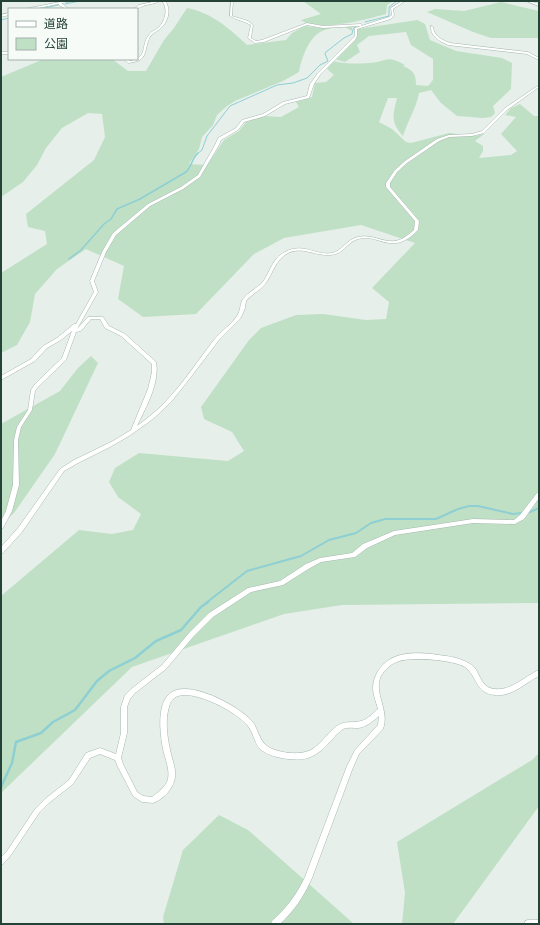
<svg xmlns="http://www.w3.org/2000/svg" width="540" height="925" font-family="'Fira Sans Condensed','Noto Sans JP',sans-serif">
  <style>
    .green { fill: #bfe0c5 }
    .lines { fill: none; stroke-linecap: round; stroke-linejoin: round }
    .stream-far3 { stroke: #8ecfd4; stroke-width: 1 }
    .stream-far2 { stroke: #8ecfd4; stroke-width: 1.5 }
    .stream-far1 { stroke: #8ecfd4; stroke-width: 2 }
    .stream { stroke: #8ecfd4; stroke-width: 2.5 }
    .minor-casing { stroke: #a8b8b1; stroke-width: 1 }
    .secondary-casing { stroke: #a4bbb1; stroke-width: 1 }
    .minor { fill: #fff; fill-rule: evenodd }
    .secondary { fill: #fff; fill-rule: evenodd }
  </style>
  <rect width="100%" height="100%" fill="#e6efea"/>
  <g class="green">
    <path d="M303,1H393L387,5L386,14C368,19 316,33 301,20L321,14Z"/>
    <polygon points="501,2 539,11 539,38 491,38 473,32 427,12 435,9 464,11"/>
    <path d="M187,8C212,13 229,28 247,45L286,40L292,33L305,26L321,28L355,26L352,28V31L345,27C338,27 327,28 320,32C308,39 301,60 299,72L283,81L235,101L227,106L217,115L213,125L202,137L199,149L189,164L207,165L224,140L239,131L246,122L264,116L281,117L299,107L296,102L312,97L315,83L326,82L334,75L327,69L333,61C345,64 357,64 369,63C388,62 385,54 405,65L403,66C414,71 416,74 416,85L428,86L433,80V59L411,45L406,32L369,36L357,45L360,52L345,62L335,59L355,40L357,37L358,29L417,20L425,24L430,40L456,51L502,58L512,63L511,89L493,106L495,113L491,117L483,118L457,116L441,103L431,90L419,93C416,109 408,120 403,136C390,122 393,115 397,98H388L379,122L392,129L406,142L411,143L449,133L475,136L483,134H484L475,141L483,146V151L479,158L511,155L517,151L501,134L516,117L505,115L511,108L520,104L534,116H539V603L342,605L284,614L132,667L1,793V596L79,530L112,534L133,530L141,514L118,497L109,482L115,468L139,453L228,461L244,451L232,432L204,419L201,407L249,340L261,328L296,315L323,314L366,320L386,319L389,302L372,288L415,243L361,225L284,238L254,254L196,314L143,317L118,299L124,266L86,249L57,269L35,294L30,322L17,345L1,353V273L47,244L45,231L28,227L26,214L94,160L105,137L102,114L88,113L62,128L46,148L37,165L23,182L1,197V77L44,59H112L128,71H146L164,40L174,28Z"/>
    <polygon points="91,356 98,363 55,454 14,513 1,524 1,424 60,391 78,368"/>
    <polygon points="539,753 539,806 453,924 402,924 405,893 397,842 532,760"/>
    <polygon points="219,815 248,830 354,924 164,924 163,917 183,850"/>
  </g>
  <g class="lines">
    <g class="stream-far3">
      <polyline points="65,4 80,1"/>
      <polyline points="40,9 58,5"/>
      <polyline points="1,20 9,18"/>
      <polyline points="365,22 389,16 389,7 397,1"/>
      <polyline points="197,154 202,150 207,136 230,106 277,85 293,83 307,78 320,65 328,61 325,54 326,52 344,38 352,34 353,29 356,26"/>
    </g>
    <path class="stream-far2" d="M69,259L81,250L104,224L111,219L117,209L140,199L186,172C192,166 192,158 198,153"/>
    <polyline class="stream-far1" points="206,603 247,571 301,556 329,540 356,533 371,523 385,519 436,519 458,509 469,506 478,506 513,514 530,512 539,508"/>
    <polyline class="stream" points="1,787 12,763 16,742 41,733 53,722 75,710 97,681 109,671 135,658 156,641 181,630 201,607 208,602"/>
    <defs>
      <g id="minor">
        <path d="M157,1H160C155,4 149,4 143,6C140,7 138,9 134,9L139,5Z"/>
        <path d="M162,1H165C171,8 169,20 162,27C159,31 153,32 150,37C143,50 150,61 128,63L124,59H128L130,61C149,57 140,46 149,35C151,31 156,30 159,27C166,20 168,8 162,1Z"/>
        <path d="M231,1H233L232,16L248,21L253,25L251,38L256,41L262,40L307,23L323,26L361,24L362,25L361,26L323,28L307,25L264,42L255,43L248,38L251,25C244,21 236,20 230,16Z"/>
        <path d="M402,1H405L393,9L394,15L391,19L357,29V36L355,40L320,75L314,84L309,98L285,104L265,116L244,122L238,130L221,140L219,145L200,177L183,189L150,206L116,235L106,252L94,281L98,292L77,329L88,317H103L109,326L125,334L156,362C160,383 146,407 137,426C148,418 158,410 167,400C185,381 198,360 214,340C221,331 231,325 237,316C241,310 240,303 243,299C248,292 256,289 262,283C270,273 272,258 285,252C304,242 315,256 332,253C342,251 347,239 358,237C372,233 386,245 399,240C405,238 409,234 414,230L415,221L386,187V183L395,170L405,161L437,139L449,135L472,134L482,131L505,108L539,85V87L507,110L484,133L472,136L449,137L439,141L407,163L397,172L390,183V187L419,221L418,230C404,244 395,246 377,240C371,238 365,237 358,239C347,242 343,255 330,255C315,256 302,246 288,253C276,259 273,273 266,283C261,290 252,294 246,301L245,308L243,313L240,319L219,340L187,382L171,402L153,419L129,436L110,447L78,463L64,471L22,532L3,553H1V547L18,528L60,469L74,460L113,441L131,430L148,389L152,372V364L121,336L105,328L100,319H91L81,331L76,332L66,360L39,386L35,391L32,410L21,427L18,440L19,485L12,511L3,528H1V521L6,511L13,485L14,440L17,427L28,410L31,390L35,384L62,358L72,331L61,340L47,348L35,361L1,380V376L31,359L43,346L57,338L74,324H76L94,292L90,281L102,252L113,233L148,204L181,187L198,175L215,145L218,138L236,128L242,120L263,114L283,102L307,96L310,84L318,73L355,36V28L389,17L392,15L391,8Z"/>
        <polygon points="526,1 530,1 539,4 539,6"/>
        <polygon points="59,3 61,3 69,9 66,9 59,5"/>
        <path d="M431,26L433,27C434,36 442,40 450,43L528,52L539,58V60L527,54L448,45C440,41 430,37 431,26Z"/>
        <rect x="1" y="52" width="8" height="2"/>
        <path d="M539,492V498L524,519L515,524L473,523L395,535L367,548L355,557L321,562L310,568L283,585L251,592L213,617L193,637L166,669L135,693L130,699L127,707V733L121,758L123,764L137,792L143,796L152,797C158,792 166,787 168,779C170,769 165,759 163,749C160,734 156,701 172,692C191,680 238,706 251,720C258,727 258,739 267,746C275,752 295,755 305,752C320,749 327,731 340,724C347,721 354,723 361,721C367,720 373,713 378,709C376,702 373,695 373,688C373,682 375,676 378,671C390,652 412,652 432,654C443,656 453,656 462,660C467,662 471,664 475,668C481,677 482,688 495,689C511,691 525,676 539,670V676C525,683 512,697 495,695C475,693 478,677 465,667C454,660 409,656 397,662C390,664 385,670 381,676C373,693 390,710 383,729L359,754L352,770L312,878C304,896 294,911 280,924H271L272,921C287,908 297,894 305,877L347,766L355,750L378,725L379,716C373,721 367,727 358,728C354,728 347,727 343,729C341,731 338,733 336,735C328,744 320,754 308,758C296,762 268,758 259,748C254,741 253,732 248,726C237,712 195,690 178,696C173,698 170,702 169,707C165,720 167,736 170,749C171,756 174,763 175,770C177,785 166,798 153,803L142,802L133,796L118,767L115,760L100,754L90,758L73,784L49,803L39,813L11,855L3,864L1,865V857L7,851L35,809L45,799L69,780L86,753L100,748L116,754L121,733V707L125,695L131,689L162,665L189,633L209,613L248,588L280,581L306,564L320,558L352,553L363,544L394,531L473,519L514,520L520,515L537,493Z"/>
        <polygon points="528,920 539,920 539,924 524,924 525,921"/>
      </g>
      <g id="secondary">
        <polygon points="65,1 73,1 33,9 25,9"/>
        <polygon points="9,13 9,15 1,17 1,15"/>
      </g>
    </defs>
    <use href="#minor" class="minor-casing"/>
    <use href="#secondary" class="secondary-casing"/>
    <use href="#minor" class="minor"/>
    <use href="#secondary" class="secondary"/>
  </g>
  <rect width="540" height="925" fill="none" stroke="#244237" stroke-width="4"/>
  <rect x="8" y="8" width="130" height="52" fill="#f7fbf8" stroke="#a3b1ab"/>
  <rect x="16" y="21" width="20" height="6" fill="#ffffff" stroke="#a3b1ab"/>
  <text x="44" y="28" font-size="12" fill="#244237">道路</text>
  <rect x="16" y="38" width="20" height="12" fill="#bfe0c5" stroke="#a3b1ab"/>
  <text x="44" y="48" font-size="12" fill="#244237">公園</text>
</svg>
